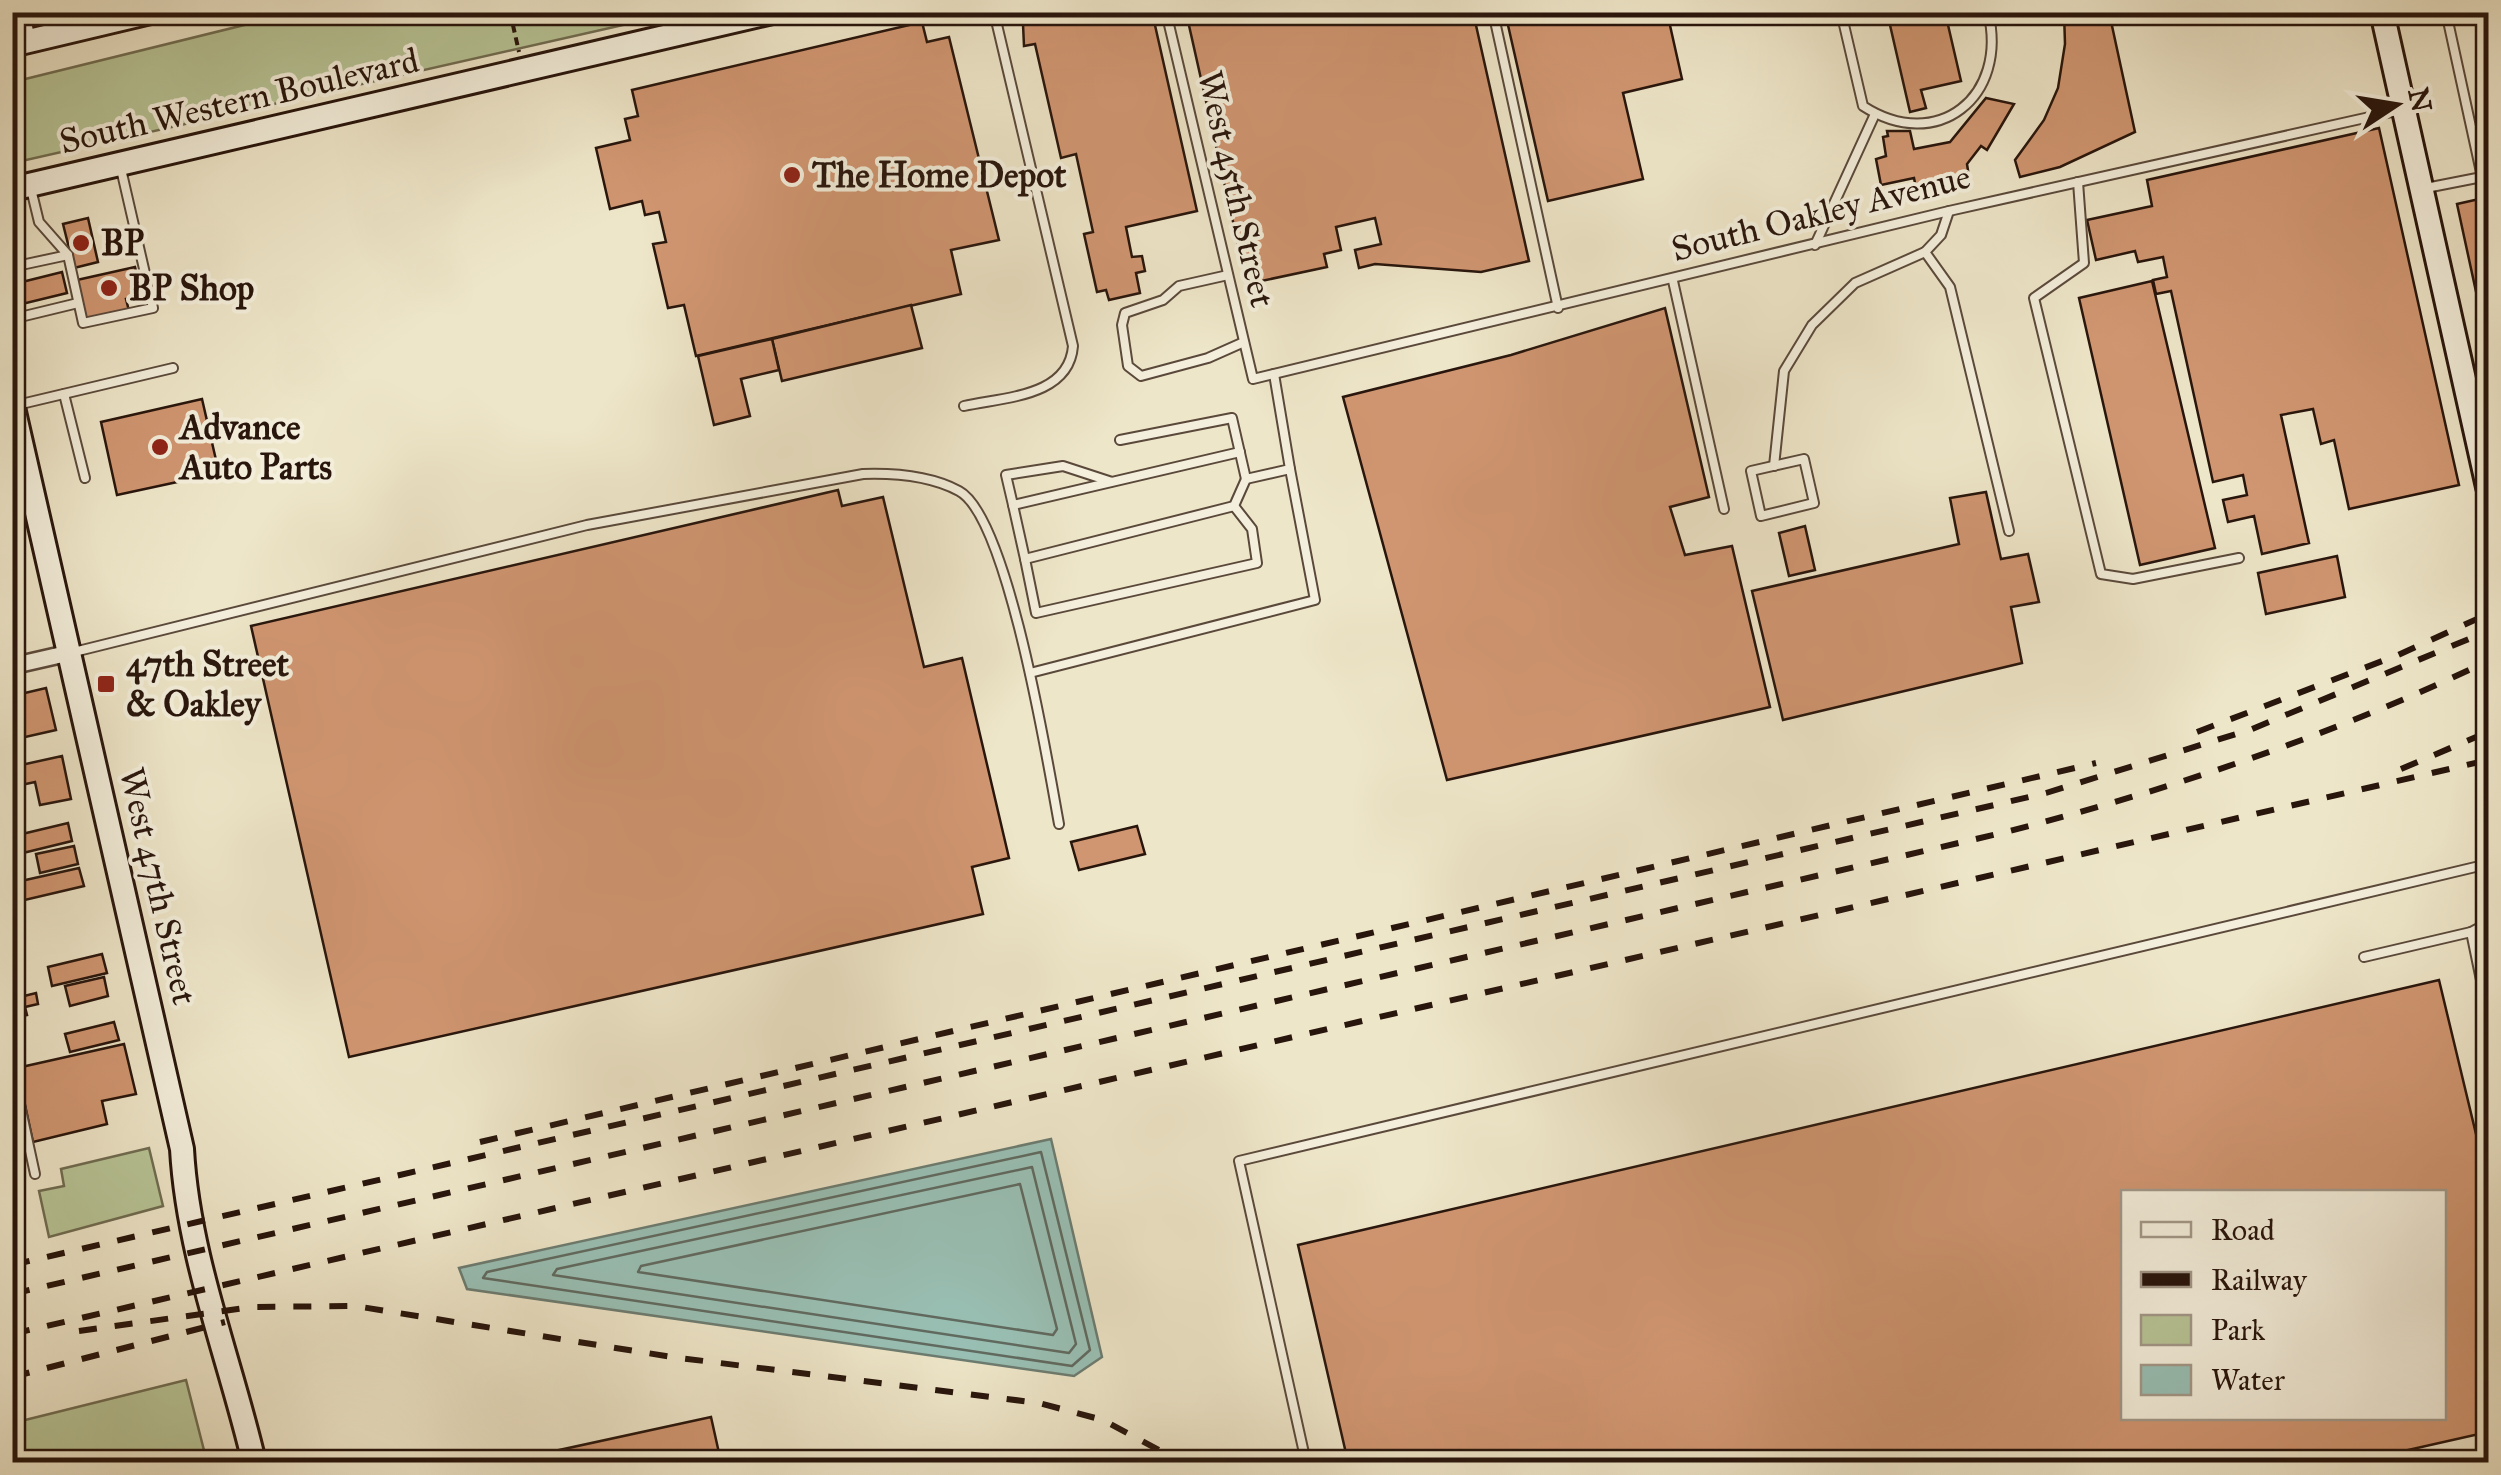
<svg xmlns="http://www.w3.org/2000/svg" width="2501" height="1475" font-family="'IM FELL Great Primer',serif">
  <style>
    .green { fill: #b8c597; stroke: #706d52; stroke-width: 2.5 }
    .water { fill: #99c0b5; stroke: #6c7c71; stroke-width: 2.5 }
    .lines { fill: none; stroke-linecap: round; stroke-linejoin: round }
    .shore { stroke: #606a60; stroke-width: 2.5 }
    .building { fill: #d09671; stroke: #28150c; stroke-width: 2.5; fill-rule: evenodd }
    .lane-casing { stroke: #5a493b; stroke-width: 12 }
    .street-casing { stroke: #5a493b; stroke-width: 20 }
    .secondary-casing { stroke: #28150c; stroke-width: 28 }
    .path { stroke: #28150c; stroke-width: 4; stroke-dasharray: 8 5; stroke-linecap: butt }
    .lane { stroke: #f4efdc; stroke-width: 8 }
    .street { stroke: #f4efdc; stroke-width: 15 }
    .secondary { stroke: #f4efdc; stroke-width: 22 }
    .rail { stroke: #28150c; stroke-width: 6; stroke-dasharray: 18 18; stroke-linecap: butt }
    .poi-dot { fill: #8f2418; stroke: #f4efdc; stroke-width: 4 }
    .labels { text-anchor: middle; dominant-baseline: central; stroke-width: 8; stroke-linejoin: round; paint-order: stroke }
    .street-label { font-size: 35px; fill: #28150c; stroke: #f4efdc }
    .poi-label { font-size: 35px; font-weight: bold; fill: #28150c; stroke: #f4efdc; text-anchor: start }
  </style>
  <rect width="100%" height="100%" fill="#eee6c9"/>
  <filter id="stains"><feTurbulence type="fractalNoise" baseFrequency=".002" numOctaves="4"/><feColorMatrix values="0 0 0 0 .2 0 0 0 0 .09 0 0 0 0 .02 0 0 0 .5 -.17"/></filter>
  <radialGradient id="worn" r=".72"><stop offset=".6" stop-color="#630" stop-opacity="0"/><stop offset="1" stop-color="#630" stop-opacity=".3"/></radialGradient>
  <g class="green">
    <polygon points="293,13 293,12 676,13 13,163 13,82"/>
    <polygon points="149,1148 163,1206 49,1237 39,1191 64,1186 61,1169"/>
    <polygon points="186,1380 207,1462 13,1462 13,1423"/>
  </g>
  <polygon class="water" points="1051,1139 1102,1357 1074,1376 467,1289 459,1268"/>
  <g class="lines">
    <g class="shore">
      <polygon points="1041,1152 1090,1350 1072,1366 483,1278 487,1272"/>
      <polygon points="1032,1167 1076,1344 1069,1353 553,1275 557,1269"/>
      <polygon points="1020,1184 1057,1329 1053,1335 638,1272 641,1266"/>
    </g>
  </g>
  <g class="building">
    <polygon points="1017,12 1152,12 1197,211 1126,227 1132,257 1142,256 1145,271 1136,273 1140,293 1109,300 1106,290 1097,292 1084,234 1093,232 1076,154 1061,158 1035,44 1024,46 1023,24"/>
    <polygon points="1186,12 1473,12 1529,261 1481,272 1375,264 1359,268 1355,250 1381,244 1375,218 1336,227 1341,250 1324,254 1327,267 1247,284"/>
    <polygon points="1505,12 1667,12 1682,79 1623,93 1643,179 1548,201"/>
    <polygon points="1887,12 1945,12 1961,81 1921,90 1926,108 1910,112"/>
    <polygon points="2064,12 2109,12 2135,132 2060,167 2020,177 2015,160 2044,120 2058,88 2065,44"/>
    <polygon points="2473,12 2488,12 2488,79"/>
    <polygon points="922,22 927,42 949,37 999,240 951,250 961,294 696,356 684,305 668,308 653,244 666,242 659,212 645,215 642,201 610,209 596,148 630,140 625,119 638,116 632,90"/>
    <polygon points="1986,98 2014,104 1987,150 1981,146 1967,164 1969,177 1916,188 1914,178 1881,185 1876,159 1886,156 1883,137 1888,136 1887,131 1910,131 1914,149 1950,142"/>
    <polygon points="2379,128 2459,485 2349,509 2334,440 2321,444 2313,409 2281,415 2309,543 2262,554 2254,516 2228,522 2223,500 2247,495 2243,475 2213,482 2171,291 2156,294 2153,280 2167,277 2163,257 2138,262 2135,251 2096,260 2087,220 2152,206 2147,180"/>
    <polygon points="2488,197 2488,347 2457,204"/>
    <polygon points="88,218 98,262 74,268 63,224"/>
    <polygon points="135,267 142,295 126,299 129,311 86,321 77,280"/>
    <polygon points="62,272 67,293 22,304 18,283"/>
    <polygon points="2152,281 2215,548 2140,565 2079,298"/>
    <polygon points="911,305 922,348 782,381 772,339"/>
    <polygon points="1665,308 1709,497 1670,507 1685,555 1732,546 1770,707 1447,780 1343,397 1511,355"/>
    <polygon points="772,339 779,370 741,379 750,416 714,425 698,356"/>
    <polygon points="202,399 219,473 117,495 101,422"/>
    <polygon points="838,490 842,506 883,497 924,667 962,658 1009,858 972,867 983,914 349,1057 251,626"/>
    <polygon points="1986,492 2001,559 2028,554 2039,602 2011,607 2022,663 1783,720 1752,591 1959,544 1950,498"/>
    <polygon points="1805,526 1815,570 1789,576 1779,533"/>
    <polygon points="2337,556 2345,597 2266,614 2258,573"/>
    <polygon points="46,688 56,730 12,740 12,696"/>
    <polygon points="62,756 71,799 40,805 35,782 12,787 12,767"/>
    <polygon points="68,823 72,841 23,853 18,835"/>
    <polygon points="1137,826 1145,854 1079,870 1071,842"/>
    <polygon points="74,846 78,864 40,873 36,854"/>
    <polygon points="79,868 84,886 12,903 12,883"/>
    <polygon points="102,954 107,973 52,986 48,967"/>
    <polygon points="104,977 108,996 70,1006 65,986"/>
    <path d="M2439,980L2488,1184V1432L2355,1462H1348L1298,1245ZM2124,1192H2444V1418H2124Z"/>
    <polygon points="36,993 38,1004 25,1007 27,1015 12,1018 12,999"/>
    <polygon points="114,1022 119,1040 70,1052 65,1034"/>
    <polygon points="124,1044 136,1094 102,1101 107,1124 33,1142 17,1068"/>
    <polygon points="711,1417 721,1462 504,1462"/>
  </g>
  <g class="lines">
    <defs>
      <g id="lane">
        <polyline points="25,12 30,36"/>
        <polyline points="1166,12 1253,379 1949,211 2401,110"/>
        <polyline points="1493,12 1558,308"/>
        <path d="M1841,12L1863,106C1937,154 2009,97 1988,12"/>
        <polyline points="2078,182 2084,263 2034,298 2101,574 2133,579 2239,558"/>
        <polyline points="2426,188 2482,177 2446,12"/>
        <polyline points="1949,211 1941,235 1925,252 1950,287 2009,531"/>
        <polyline points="1815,245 1875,114"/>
        <polyline points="68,255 83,323 153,308 121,169"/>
        <polyline points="12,267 68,255 39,222 31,189"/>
        <polyline points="1228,275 1179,286 1163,300 1125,313 1122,325 1128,366 1141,376 1208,358 1244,342"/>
        <polyline points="1673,281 1724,509"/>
        <polyline points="12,319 78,303"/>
        <polyline points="64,394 85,478"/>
        <polyline points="17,405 173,368"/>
        <path d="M964,406C1004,397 1069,397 1073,346L994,12"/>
        <polyline points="1120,440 1232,418 1246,479 1290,469 1274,374"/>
        <polygon points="1804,459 1814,503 1761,516 1751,471"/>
        <polyline points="1774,466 1784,371 1812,325 1855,283 1925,252"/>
        <polyline points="1112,482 1063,466 1006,475 1013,505 1240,452"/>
        <polyline points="1013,505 1025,559 1234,506 1246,479"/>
        <polyline points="1025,559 1036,613 1257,563 1252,529 1234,506"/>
        <path d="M74,652L587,525L863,474C894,473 931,476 959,491C1008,517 1048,764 1059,824"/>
        <polyline points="1030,673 1315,600 1290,469"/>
        <polyline points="2488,765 2488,796"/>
        <polyline points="2471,932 2488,1014"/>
        <polyline points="2364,957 2471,932 2488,923"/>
        <polyline points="12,1068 35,1174"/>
        <polyline points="1306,1462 1239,1161 2488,864"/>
      </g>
      <polyline id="street" points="12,666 69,653"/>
      <g id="secondary">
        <polyline points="2382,12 2488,487"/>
        <polyline points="12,45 151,12"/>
        <polyline points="12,189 772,12"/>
        <path d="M12,403L182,1149C188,1257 230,1359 254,1462"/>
      </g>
    </defs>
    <use href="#lane" class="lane-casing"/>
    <use href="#street" class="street-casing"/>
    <use href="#secondary" class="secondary-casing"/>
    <polyline class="path" points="510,12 519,52"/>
    <use href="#lane" class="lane"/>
    <use href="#street" class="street"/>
    <use href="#secondary" class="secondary"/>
    <g class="rail">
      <polyline points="2197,732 2398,655 2488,614"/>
      <polyline points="2401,769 2488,732"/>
      <polyline points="480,1142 2096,763"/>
      <polyline points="12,1265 2046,793 2252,729 2488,631"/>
      <path d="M12,1294L2006,832C2172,789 2334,735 2488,661"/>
      <polyline points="79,1331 252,1307 355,1306 672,1357 1039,1403 1103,1420 1181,1462"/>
      <polyline points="12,1334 2488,760"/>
      <polyline points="12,1377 225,1322"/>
    </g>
  </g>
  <g class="poi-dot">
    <circle cx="792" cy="175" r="10"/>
    <circle cx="81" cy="243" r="10"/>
    <circle cx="109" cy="288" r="10"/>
    <circle cx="160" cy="447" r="10"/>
    <rect x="96" y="674" width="20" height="20" rx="5"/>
  </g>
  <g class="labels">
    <g class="street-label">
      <text transform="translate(239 101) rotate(-13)">South Western Boulevard</text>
      <text transform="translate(1236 189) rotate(77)">West 45th Street</text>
      <text transform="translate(1821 213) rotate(-14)">South Oakley Avenue</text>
      <text transform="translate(158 886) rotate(77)">West 47th Street</text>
    </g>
    <g class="poi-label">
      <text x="812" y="175">The Home Depot</text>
      <text x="101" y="243">BP</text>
      <text x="129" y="288">BP Shop</text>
      <text x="180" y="427">Advance<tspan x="180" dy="40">Auto Parts</tspan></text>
      <text x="126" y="664">47th Street<tspan x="126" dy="40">&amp; Oakley</tspan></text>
    </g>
  </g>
  <rect width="2501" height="1475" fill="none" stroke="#eee6c9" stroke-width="50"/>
  <rect x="15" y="15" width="2471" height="1445" fill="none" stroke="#28150c" stroke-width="5"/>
  <rect x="25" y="25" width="2451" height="1425" fill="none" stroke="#28150c" stroke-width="2.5"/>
  <rect x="2121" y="1190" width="325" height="230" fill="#f4efdc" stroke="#a29889" stroke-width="2.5"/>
  <rect x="2141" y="1222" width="50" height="15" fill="#f4efdc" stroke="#a29889" stroke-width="2.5"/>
  <text x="2211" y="1240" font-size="30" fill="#28150c">Road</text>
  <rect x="2141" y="1272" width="50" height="15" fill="#28150c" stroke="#a29889" stroke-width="2.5"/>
  <text x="2211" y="1290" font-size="30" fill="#28150c">Railway</text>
  <rect x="2141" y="1315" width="50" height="30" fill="#b8c597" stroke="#a29889" stroke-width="2.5"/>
  <text x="2211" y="1340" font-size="30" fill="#28150c">Park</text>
  <rect x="2141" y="1365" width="50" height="30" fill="#99c0b5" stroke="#a29889" stroke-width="2.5"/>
  <text x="2211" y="1390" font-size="30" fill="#28150c">Water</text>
  <g transform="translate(2396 105) rotate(78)" stroke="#f4efdc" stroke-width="8" paint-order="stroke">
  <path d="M0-8L18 38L0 25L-18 38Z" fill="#28150c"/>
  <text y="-15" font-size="28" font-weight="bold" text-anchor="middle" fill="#28150c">N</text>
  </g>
  <rect width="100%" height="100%" filter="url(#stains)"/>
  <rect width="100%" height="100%" fill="url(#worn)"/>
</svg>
